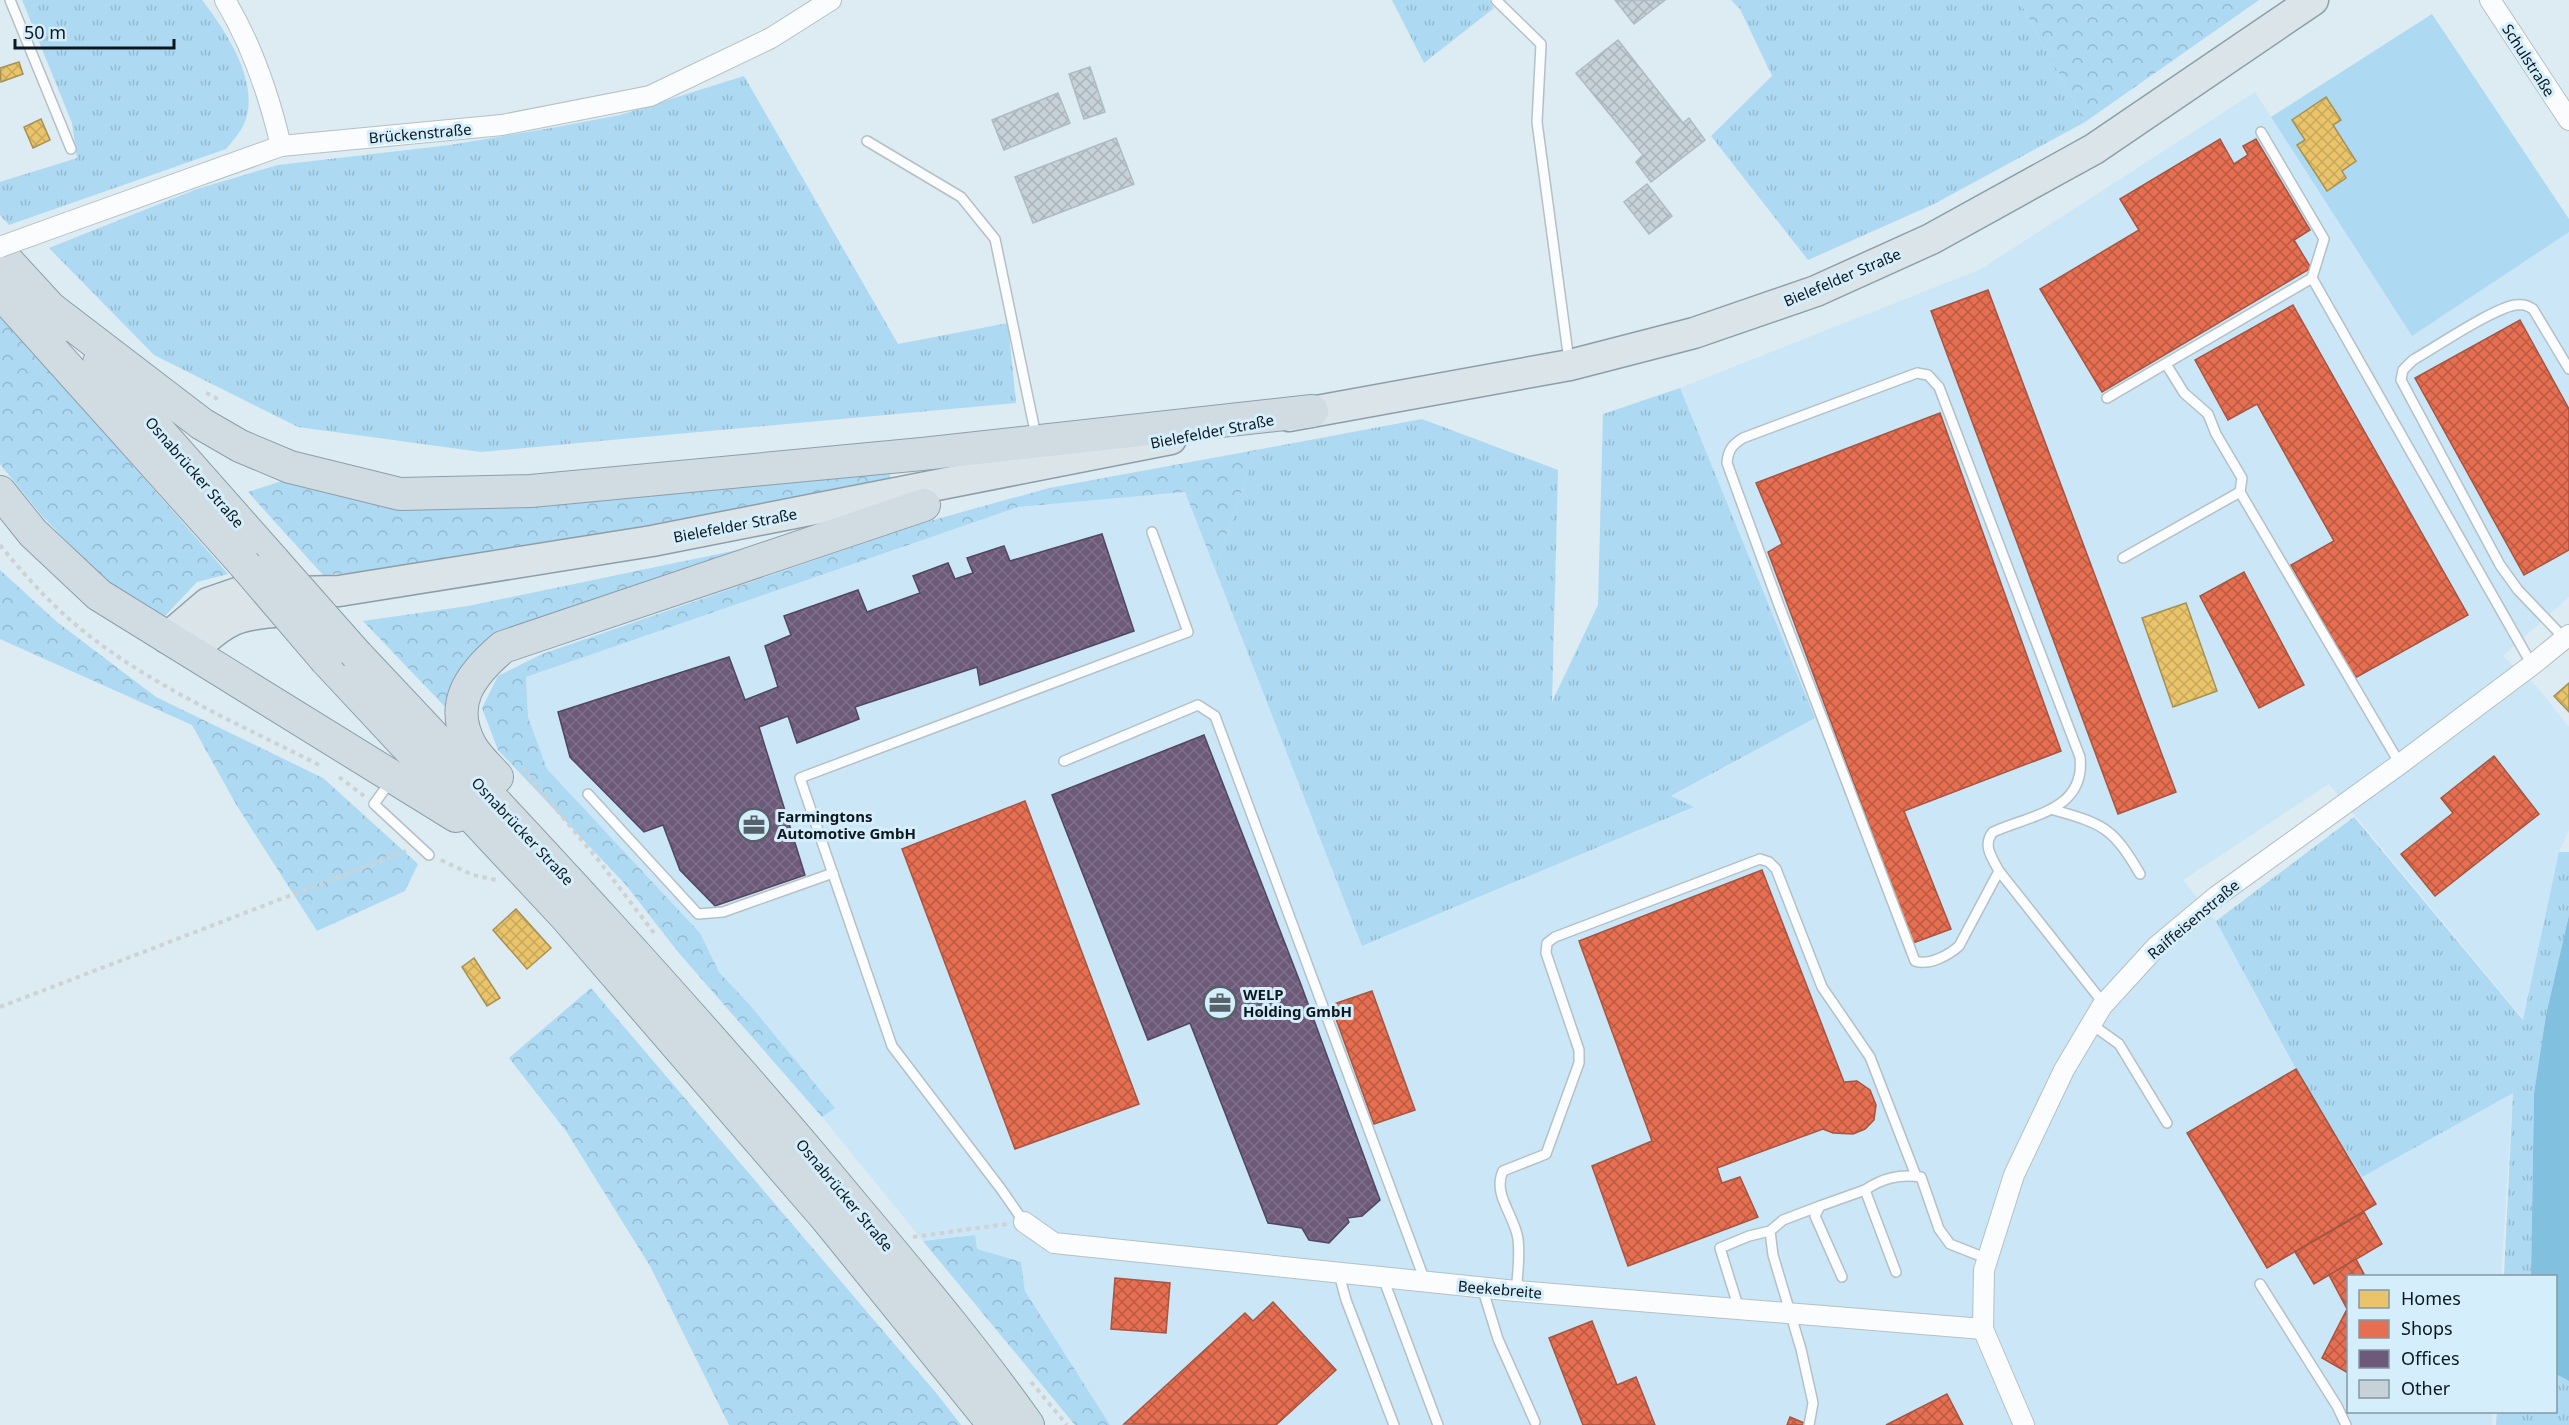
<svg xmlns="http://www.w3.org/2000/svg" width="2569" height="1425" font-family="'Noto Sans',sans-serif">
  <style>
    .built { fill: #cbe7f7 }
    .grass { fill: url(#grass-tufts) }
    .forest { fill: url(#forest-crowns) }
    .park { fill: #add9f2 }
    .water { fill: #82c0df }
    .homes { fill: url(#homes-cross-hatch); stroke: #a79053; stroke-width: 1.5 }
    .shops { fill: url(#shops-cross-hatch); stroke: #a65542; stroke-width: 1.5 }
    .offices { fill: url(#offices-cross-hatch); stroke: #50465e; stroke-width: 1.5 }
    .building { fill: url(#building-cross-hatch); stroke: #afbbc2; stroke-width: 1.5 }
    .lines { fill: none; stroke-linecap: round; stroke-linejoin: round }
    .service-casing { stroke: #b4c0c6; stroke-width: 12 }
    .minor-casing { stroke: #b4c0c6; stroke-width: 22 }
    .primary-casing { stroke: #8c9fa9; stroke-width: 33 }
    .trunk-casing { stroke: #8c9fa9; stroke-width: 34 }
    .path { stroke: #cdd2d4; stroke-width: 4; stroke-dasharray: 4.5 4.5; stroke-linecap: butt }
    .service { stroke: #fafcfd; stroke-width: 9 }
    .minor { stroke: #fafcfd; stroke-width: 20 }
    .primary { stroke: #dae4e9; stroke-width: 30 }
    .trunk { stroke: #d0dce2; stroke-width: 32 }
    .minor-bridge-casing { stroke: #b4c0c6; stroke-width: 22; stroke-linecap: butt }
    .trunk-bridge-casing { stroke: #8c9fa9; stroke-width: 34; stroke-linecap: butt }
    .minor-bridge { stroke: #fafcfd; stroke-width: 20 }
    .trunk-bridge { stroke: #d0dce2; stroke-width: 32 }
    .labels { text-anchor: middle; dominant-baseline: central; stroke-width: 6; stroke-linejoin: round; paint-order: stroke }
    .street-label { font-size: 15px; fill: #0d181e; stroke: #d4eefc }
    .poi-label { font-size: 15px; font-weight: bold; fill: #0d181e; stroke: #d4eefc; text-anchor: start }
  </style>
  <defs>
    <pattern id="grass-tufts" width="24" height="20" patternUnits="userSpaceOnUse" patternTransform="scale(1.5)"><rect width="24" height="20" fill="#add9f2"/><path d="M3 7l-1-3M5 7V3M7 7l1-3M15 17l-1-3M17 17v-4M19 17l1-3" fill="none" stroke="#94bacf"/></pattern>
    <pattern id="forest-crowns" width="20" height="18" patternUnits="userSpaceOnUse" patternTransform="scale(1.5)"><rect width="20" height="18" fill="#add9f2"/><path d="M2 6a3 3 0 1 1 6 0M12 15a3 3 0 1 1 6 0" fill="none" stroke="#94bacf"/></pattern>
    <pattern id="homes-cross-hatch" width="8" height="8" patternUnits="userSpaceOnUse" patternTransform="scale(1.5)"><rect width="8" height="8" fill="#e9c46a"/><path d="M0 0l8 8M0 8l8-8" fill="none" stroke="#c7a85b"/></pattern>
    <pattern id="shops-cross-hatch" width="8" height="8" patternUnits="userSpaceOnUse" patternTransform="scale(1.5)"><rect width="8" height="8" fill="#e76f51"/><path d="M0 0l8 8M0 8l8-8" fill="none" stroke="#ba5a43"/></pattern>
    <pattern id="offices-cross-hatch" width="8" height="8" patternUnits="userSpaceOnUse" patternTransform="scale(1.5)"><rect width="8" height="8" fill="#6d597a"/><path d="M0 0l8 8M0 8l8-8" fill="none" stroke="#7f718a"/></pattern>
    <pattern id="building-cross-hatch" width="8" height="8" patternUnits="userSpaceOnUse" patternTransform="scale(1.5)"><rect width="8" height="8" fill="#c6d1d8"/><path d="M0 0l8 8M0 8l8-8" fill="none" stroke="#a9b3b9"/></pattern>
  </defs>
  <rect width="100%" height="100%" fill="#ddebf3"/>
  <polygon class="built" points="2255,92 2412,336 2569,232 2569,597 2503,656 2537,687 2569,727 2569,830 2559,852 2524,1020 2329,784 2183,880 2216,921 2296,1069 2513,1093 2501,1276 2348,1276 2348,1412 2492,1412 2492,1425 1110,1425 1025,1291 1021,1262 977,1249 974,1235 923,1241 822,1117 835,1108 749,1004 719,972 700,933 547,769 528,717 526,677 1018,507 1185,492 1362,946 1693,808 1671,797 1815,718 1680,388 1981,269"/>
  <g class="grass">
    <path d="M22,0H202C226,31 263,86 243,126C239,134 232,142 226,149L9,225L0,215V182L77,158L72,123Z"/>
    <polygon points="1392,0 1489,0 1494,8 1424,63"/>
    <polygon points="1731,0 2019,0 2085,122 1934,204 1808,260 1711,136 1772,76 1740,9"/>
    <polygon points="744,76 898,344 1008,323 1016,403 481,452 298,427 154,355 49,248 197,189 278,165 450,145 557,127 620,115"/>
    <polygon points="1680,388 1815,718 1671,796 1694,807 1362,946 1215,569 1256,450 1422,419 1558,470 1552,702 1598,605 1603,414"/>
    <polygon points="2354,817 2523,1020 2559,852 2569,852 2569,915 2546,1015 2534,1093 2531,1276 2504,1276 2513,1093 2362,1177 2296,1069 2216,921"/>
    <polygon points="2556,1374 2569,1381 2569,1425 2496,1425 2497,1412 2556,1412"/>
  </g>
  <g class="forest">
    <polygon points="2019,0 2259,0 2085,122"/>
    <polygon points="0,314 228,574 197,582 162,619 104,579 43,517 0,464"/>
    <polygon points="1256,450 1215,569 1185,492 1018,507 526,677 528,717 547,769 700,933 719,972 749,1004 835,1108 822,1117 678,952 626,885 498,750 482,708 498,676 542,654 919,524 1049,488"/>
    <polygon points="888,466 891,481 398,570 323,575 248,492 282,481 399,507"/>
    <polygon points="786,540 513,633 451,713 363,621 468,606"/>
    <polygon points="0,570 57,622 156,697 323,778 418,864 405,891 317,931 237,806 192,725 0,639"/>
    <polygon points="591,988 937,1394 961,1425 729,1425 650,1266 566,1131 509,1058"/>
    <polygon points="975,1235 977,1249 1021,1262 1025,1291 1110,1425 1075,1425 923,1241"/>
  </g>
  <polygon class="park" points="2432,14 2569,219 2569,232 2412,336 2271,117"/>
  <polygon class="water" points="2569,915 2569,1381 2556,1374 2556,1276 2531,1276 2534,1093 2546,1015"/>
  <g class="homes">
    <polygon points="19,62 23,74 1,82 0,68"/>
    <polygon points="2326,97 2341,120 2333,125 2356,161 2342,171 2346,178 2327,191 2297,145 2305,140 2292,120"/>
    <polygon points="41,119 50,140 33,148 24,127"/>
    <polygon points="2186,603 2217,691 2173,707 2142,618"/>
    <polygon points="2569,683 2569,712 2554,696"/>
    <polygon points="516,909 551,948 527,969 493,930"/>
    <polygon points="474,958 500,998 487,1006 462,967"/>
  </g>
  <g class="shops">
    <polygon points="2220,139 2234,164 2248,155 2243,146 2256,139 2310,230 2294,240 2311,268 2102,392 2040,289 2139,230 2120,199"/>
    <polygon points="1988,290 2176,792 2118,814 1931,311"/>
    <polygon points="2293,305 2468,615 2355,678 2291,565 2334,541 2257,404 2228,420 2195,360"/>
    <polygon points="2520,320 2569,409 2569,550 2524,575 2415,378"/>
    <polygon points="1940,413 2061,751 1904,811 1951,929 1913,943 1768,552 1782,544 1756,483"/>
    <polygon points="2244,572 2304,685 2259,708 2200,596"/>
    <polygon points="2494,756 2539,814 2435,896 2401,854 2453,813 2441,798"/>
    <polygon points="1025,801 1139,1104 1015,1149 902,849"/>
    <polygon points="1762,870 1844,1082 1857,1081 1870,1090 1876,1105 1874,1120 1865,1129 1853,1134 1833,1133 1823,1129 1717,1168 1722,1183 1740,1177 1758,1217 1628,1266 1592,1166 1652,1141 1579,941"/>
    <polygon points="1372,991 1415,1110 1374,1124 1331,1005"/>
    <polygon points="2296,1069 2376,1204 2267,1268 2187,1133"/>
    <polygon points="2364,1212 2382,1244 2314,1284 2295,1252"/>
    <polygon points="2356,1259 2365,1276 2348,1276 2348,1373 2322,1358 2347,1309 2329,1275"/>
    <polygon points="1115,1278 1170,1283 1166,1333 1111,1329"/>
    <polygon points="1273,1302 1336,1370 1276,1425 1124,1424 1245,1313 1253,1321"/>
    <polygon points="1592,1321 1617,1385 1636,1377 1655,1425 1583,1425 1549,1338"/>
    <polygon points="1947,1394 1963,1425 1886,1425"/>
    <polygon points="1790,1417 1804,1423 1803,1425 1787,1425"/>
  </g>
  <g class="offices">
    <polygon points="1102,534 1134,631 980,685 977,667 855,707 859,719 797,743 788,716 759,727 805,875 715,906 680,870 663,825 644,832 570,757 558,712 729,657 745,700 778,687 765,646 791,635 784,616 858,590 867,612 920,593 913,576 948,563 955,579 973,573 967,558 1004,546 1010,561"/>
    <polygon points="1204,735 1300,982 1380,1200 1362,1216 1347,1218 1349,1222 1329,1243 1309,1240 1302,1228 1268,1223 1190,1023 1148,1040 1052,795"/>
  </g>
  <g class="building">
    <polygon points="1615,0 1665,0 1634,24"/>
    <polygon points="1618,40 1683,123 1689,118 1705,140 1651,182 1636,162 1643,155 1576,73"/>
    <polygon points="1090,67 1105,112 1084,119 1069,74"/>
    <polygon points="1058,93 1070,123 1004,150 992,120"/>
    <polygon points="1116,138 1134,184 1033,223 1015,177"/>
    <polygon points="1647,184 1672,216 1649,234 1624,202"/>
  </g>
  <g class="lines">
    <defs>
      <g id="service">
        <polyline points="10,0 71,149"/>
        <polyline points="1496,0 1541,44 1537,122 1569,361"/>
        <polyline points="2261,132 2324,239 2312,278"/>
        <polyline points="867,141 961,197 995,239 1036,436"/>
        <polyline points="2166,364 2184,393 2208,414 2216,434 2242,478 2240,492"/>
        <polyline points="2107,398 2312,278 2532,665"/>
        <polyline points="2123,558 2240,492 2400,764"/>
        <path d="M2565,639L2518,590L2500,565L2401,380L2403,370L2413,360C2436,347 2492,309 2515,305C2523,304 2527,305 2533,309L2569,369"/>
        <polyline points="1064,761 1198,705 1215,716 1425,1281"/>
        <polyline points="390,782 374,804 429,855"/>
        <polyline points="588,794 698,914 723,912 833,873"/>
        <path d="M2054,810C2104,824 2113,828 2140,874"/>
        <path d="M1999,871L1959,946C1949,955 1929,966 1915,961L1777,600L1727,463C1728,450 1732,445 1743,438L1917,373L1928,375L1939,387L2080,757C2086,811 2030,815 1993,832C1982,845 1992,858 1999,871L2104,1004"/>
        <polyline points="2091,1024 2119,1044 2167,1123"/>
        <polyline points="1024,1222 1001,1189 892,1046 800,778 1188,632 1152,532"/>
        <path d="M1896,1272L1865,1190C1883,1178 1899,1174 1921,1177L1939,1229L1950,1244L1988,1259"/>
        <polyline points="1339,1274 1346,1300 1394,1425"/>
        <polyline points="1842,1277 1815,1216 1820,1206 1865,1190"/>
        <polyline points="1383,1278 1438,1425"/>
        <polyline points="2260,1284 2337,1406 2346,1425"/>
        <polyline points="1482,1287 1498,1339 1535,1422"/>
        <path d="M1516,1291C1518,1274 1520,1256 1518,1239C1515,1216 1492,1194 1503,1171L1546,1154L1579,1063V1050L1546,953L1547,943L1555,937L1760,859L1769,862L1776,869L1822,987L1870,1057L1916,1176"/>
        <polyline points="1739,1309 1720,1248 1749,1236 1770,1231"/>
        <polyline points="1809,1425 1813,1403 1801,1349 1773,1255 1770,1231 1783,1220 1820,1206"/>
      </g>
      <g id="minor">
        <path d="M225,0C252,45 269,95 281,146"/>
        <polyline points="2490,0 2569,120"/>
        <polyline points="69,222 281,146 502,125 650,96 771,38 831,0"/>
        <polyline points="1024,1222 1054,1243 1516,1291 1983,1329"/>
        <polyline points="2024,1425 1983,1329 1984,1270 2014,1175 2064,1070 2102,1006 2156,947 2217,896 2400,764 2532,665 2569,635"/>
      </g>
      <g id="primary">
        <polyline points="1289,416 1570,365 1694,333 1816,291 1931,239 2094,149 2313,0"/>
        <polyline points="167,638 208,603 237,593 339,591 652,541 1171,439"/>
        <path d="M191,652C227,618 237,614 286,611"/>
      </g>
      <g id="trunk">
        <polyline points="0,253 66,325"/>
        <polyline points="0,292 244,564"/>
        <polyline points="53,310 202,424 240,446 290,467 400,494 531,491 922,454 1312,411"/>
        <polyline points="99,363 274,561"/>
        <polyline points="0,492 33,533 99,595 456,816"/>
        <path d="M357,655C525,833 692,1011 849,1200C910,1273 973,1347 1028,1425"/>
        <polyline points="326,660 566,917 827,1219 994,1425"/>
        <path d="M497,777C489,768 479,759 472,748C447,705 470,675 503,647L924,505"/>
      </g>
    </defs>
    <use href="#service" class="service-casing"/>
    <use href="#minor" class="minor-casing"/>
    <use href="#primary" class="primary-casing"/>
    <use href="#trunk" class="trunk-casing"/>
    <g class="path">
      <polyline points="206,393 214,396 219,402"/>
      <path d="M0,545C26,577 54,608 87,634C157,689 243,726 323,767"/>
      <polyline points="522,768 599,861 654,933"/>
      <polyline points="339,777 364,796"/>
      <polyline points="441,860 473,875 496,880"/>
      <polyline points="0,1007 406,851"/>
      <polyline points="913,1237 1007,1224"/>
      <polyline points="1031,1382 1067,1425"/>
    </g>
    <use href="#service" class="service"/>
    <use href="#minor" class="minor"/>
    <use href="#primary" class="primary"/>
    <use href="#trunk" class="trunk"/>
    <defs>
      <polyline id="minor-bridge" points="0,247 69,222"/>
      <g id="trunk-bridge">
        <polyline points="274,561 357,655"/>
        <polyline points="244,564 326,660"/>
      </g>
    </defs>
    <use href="#minor-bridge" class="minor-bridge-casing"/>
    <use href="#trunk-bridge" class="trunk-bridge-casing"/>
    <use href="#minor-bridge" class="minor-bridge"/>
    <use href="#trunk-bridge" class="trunk-bridge"/>
  </g>
  <defs>
    <symbol id="office-ring" viewBox="-11 -11 22 22"><circle r="9.5" fill="#d4eefc" stroke="#566269" stroke-width="1.5"/><path d="M-6-3h4V-5.5h4V-3h4V5H-6ZM-1-4.5V-3h2v-1.5ZM-6 0V1H6V0Z" fill="#566269"/></symbol>
  </defs>
  <g fill-rule="evenodd">
    <use href="#office-ring" x="735" y="806" width="38" height="38"/>
    <use href="#office-ring" x="1201" y="984" width="38" height="38"/>
  </g>
  <g class="labels">
    <g class="street-label">
      <text transform="translate(2529 60) rotate(57)">Schulstraße</text>
      <text transform="translate(420 133) rotate(-5)">Brückenstraße</text>
      <text transform="translate(1842 277) rotate(-23)">Bielefelder Straße</text>
      <text transform="translate(1212 431) rotate(-11)">Bielefelder Straße</text>
      <text transform="translate(195 472) rotate(49)">Osnabrücker Straße</text>
      <text transform="translate(735 525) rotate(-11)">Bielefelder Straße</text>
      <text transform="translate(523 831) rotate(47)">Osnabrücker Straße</text>
      <text transform="translate(2193 919) rotate(-40)">Raiffeisenstraße</text>
      <text transform="translate(845 1195) rotate(50)">Osnabrücker Straße</text>
      <text transform="translate(1500 1289) rotate(5)">Beekebreite</text>
    </g>
    <g class="poi-label">
      <text x="777" y="816">Farmingtons<tspan x="777" dy="17">Automotive GmbH</tspan></text>
      <text x="1243" y="994">WELP<tspan x="1243" dy="17">Holding GmbH</tspan></text>
    </g>
  </g>
  <rect x="2347" y="1275" width="210" height="138" fill="#d4eefc" stroke="#8498a3" stroke-width="1.5"/>
  <rect x="2359" y="1290" width="30" height="18" fill="#e9c46a" stroke="#8498a3" stroke-width="1.5"/>
  <text x="2401" y="1305" font-size="18" fill="#0d181e">Homes</text>
  <rect x="2359" y="1320" width="30" height="18" fill="#e76f51" stroke="#8498a3" stroke-width="1.5"/>
  <text x="2401" y="1335" font-size="18" fill="#0d181e">Shops</text>
  <rect x="2359" y="1350" width="30" height="18" fill="#6d597a" stroke="#8498a3" stroke-width="1.5"/>
  <text x="2401" y="1365" font-size="18" fill="#0d181e">Offices</text>
  <rect x="2359" y="1380" width="30" height="18" fill="#c6d1d8" stroke="#8498a3" stroke-width="1.5"/>
  <text x="2401" y="1395" font-size="18" fill="#0d181e">Other</text>
  <path d="M15 39v9h159v-9" fill="none" stroke="#0d181e" stroke-width="3"/>
  <text x="24" y="39" font-size="18" fill="#0d181e" stroke="#d4eefc" stroke-width="4.5" paint-order="stroke">50 m</text>
</svg>
